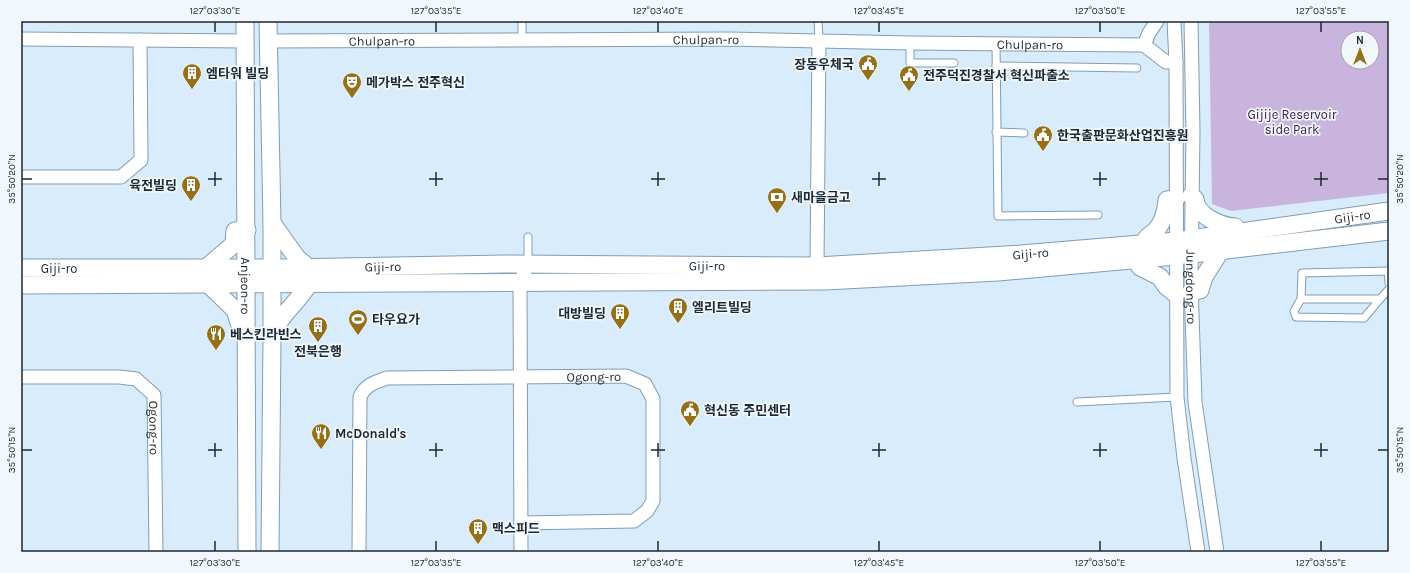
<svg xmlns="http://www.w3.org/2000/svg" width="1410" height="573" font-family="Karla,'Noto Sans KR',sans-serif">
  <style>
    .green { fill: #c9b4de; fill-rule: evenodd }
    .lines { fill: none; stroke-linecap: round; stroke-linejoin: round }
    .service-casing { stroke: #809db5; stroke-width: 9 }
    .minor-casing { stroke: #809db5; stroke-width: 15 }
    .tertiary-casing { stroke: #809db5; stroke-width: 19 }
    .service { stroke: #fff; stroke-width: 7 }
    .minor { stroke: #fff; stroke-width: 13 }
    .tertiary { stroke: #fff; stroke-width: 17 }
    .ticks { fill: none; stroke: #1d2932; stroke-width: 1.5 }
    .labels { text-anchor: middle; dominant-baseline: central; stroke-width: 3.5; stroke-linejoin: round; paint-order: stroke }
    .street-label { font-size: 13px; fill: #1d2932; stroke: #f1f7fc }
    .poi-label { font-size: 13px; font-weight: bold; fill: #1d2932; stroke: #f1f7fc; text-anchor: start }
    .park-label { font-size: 13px; fill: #3d2054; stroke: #f1f7fc }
    .neatline { fill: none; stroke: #1d2932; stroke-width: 1.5 }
    .ticks-label { font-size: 10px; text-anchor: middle; fill: #1d2932 }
  </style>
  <rect width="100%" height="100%" fill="#d9ecfb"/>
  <path class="green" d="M1209,21H1389V193L1231,211L1212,204ZM1348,38H1372V62H1348Z"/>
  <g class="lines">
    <defs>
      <g id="service">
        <polyline points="522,21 522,40"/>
        <polyline points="818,21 819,40"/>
        <polyline points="910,43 910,63 954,63"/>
        <polyline points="996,44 998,216 1098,215"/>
        <polyline points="996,66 1137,68"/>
        <polyline points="996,132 1024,133"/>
        <polyline points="528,264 528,237"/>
        <polyline points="1389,283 1388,271 1302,273 1301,299 1380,299 1389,289"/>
        <polyline points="1301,299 1294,311 1296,317 1364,318 1380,299"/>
        <polyline points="1077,402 1177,397"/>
      </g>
      <g id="minor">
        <polyline points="1174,21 1176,62 1177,397 1184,458 1198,552"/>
        <path id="s1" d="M1191,21L1193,131L1191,285L1195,402L1217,552"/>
        <polyline points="21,39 246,41"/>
        <path id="s2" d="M268,41L729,39L910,43L1144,45L1166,62H1176"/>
        <polyline points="1144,45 1149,33 1157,21"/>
        <polyline points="21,177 121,177 141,160 140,40"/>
        <polyline points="817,266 819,40"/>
        <path id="s3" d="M21,377H119L136,379L154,395L156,552"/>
        <path id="s4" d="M359,552L360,397C365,385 375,382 387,378L626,376L645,384L653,399V501L647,511L634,521L521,523"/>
        <polyline points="521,552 520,282 528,264"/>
      </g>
      <g id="tertiary">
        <path id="s5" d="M245,21L247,552"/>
        <polyline points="268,21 272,223 272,339"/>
        <path d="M1191,196L1195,199C1196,216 1221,226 1235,227L1236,233"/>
        <polyline points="272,223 297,258 309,268"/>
        <path d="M1144,244C1146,235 1151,236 1156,230C1164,222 1166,210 1167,200L1176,199"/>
        <polyline points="1136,259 1140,267 1160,277 1166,286 1176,294"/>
        <path id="s6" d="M21,268H286L505,264L817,266L1021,254L1176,241L1389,211"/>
        <polyline points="206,268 234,244 235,231 247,230"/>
        <polyline points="207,283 235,310 242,332"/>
        <polyline points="21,285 825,281 998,272 1175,256 1389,231"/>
        <polyline points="1191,292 1200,290 1204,277 1221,250"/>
        <path d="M270,552L272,339C278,314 298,304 310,282"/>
      </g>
    </defs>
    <use href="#service" class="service-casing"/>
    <use href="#minor" class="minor-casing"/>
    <use href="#tertiary" class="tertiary-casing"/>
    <use href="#service" class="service"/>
    <use href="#minor" class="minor"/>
    <use href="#tertiary" class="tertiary"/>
  </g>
  <path class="ticks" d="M215,22V32M436,22V32M658,22V32M879,22V32M1100,22V32M1321,22V32M215,172V186M436,172V186M658,172V186M879,172V186M1100,172V186M1321,172V186M22,179H32M208,179H222M429,179H443M651,179H665M872,179H886M1093,179H1107M1314,179H1328M1378,179H1388M215,443V457M436,443V457M658,443V457M879,443V457M1100,443V457M1321,443V457M22,450H32M208,450H222M429,450H443M651,450H665M872,450H886M1093,450H1107M1314,450H1328M1378,450H1388M215,541V551M436,541V551M658,541V551M879,541V551M1100,541V551M1321,541V551"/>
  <defs>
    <symbol id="civic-pin" viewBox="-11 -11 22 30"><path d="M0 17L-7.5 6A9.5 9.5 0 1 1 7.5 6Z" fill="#967019" stroke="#f1f7fc"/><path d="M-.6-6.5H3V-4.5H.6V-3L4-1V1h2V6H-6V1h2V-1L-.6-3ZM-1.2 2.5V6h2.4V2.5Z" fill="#fff"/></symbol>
    <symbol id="building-pin" viewBox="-11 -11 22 30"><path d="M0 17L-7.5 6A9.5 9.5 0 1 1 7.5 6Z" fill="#967019" stroke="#f1f7fc"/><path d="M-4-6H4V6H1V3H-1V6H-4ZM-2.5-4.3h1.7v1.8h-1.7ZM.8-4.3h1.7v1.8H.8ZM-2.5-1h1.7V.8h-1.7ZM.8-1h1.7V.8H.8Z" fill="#fff"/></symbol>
    <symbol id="theatre-pin" viewBox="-11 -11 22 30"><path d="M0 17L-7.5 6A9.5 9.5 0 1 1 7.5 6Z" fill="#967019" stroke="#f1f7fc"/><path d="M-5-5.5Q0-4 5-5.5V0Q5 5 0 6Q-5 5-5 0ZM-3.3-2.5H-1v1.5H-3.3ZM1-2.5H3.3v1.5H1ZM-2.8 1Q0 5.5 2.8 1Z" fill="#fff"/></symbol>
    <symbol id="bank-pin" viewBox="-11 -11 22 30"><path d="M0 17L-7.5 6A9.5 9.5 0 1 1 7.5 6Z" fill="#967019" stroke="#f1f7fc"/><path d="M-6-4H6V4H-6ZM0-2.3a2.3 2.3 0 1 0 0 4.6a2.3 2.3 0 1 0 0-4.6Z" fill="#fff"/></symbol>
    <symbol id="stadium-pin" viewBox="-11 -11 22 30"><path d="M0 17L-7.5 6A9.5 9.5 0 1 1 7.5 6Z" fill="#967019" stroke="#f1f7fc"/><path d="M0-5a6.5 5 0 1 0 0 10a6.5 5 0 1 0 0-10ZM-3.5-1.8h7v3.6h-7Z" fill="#fff"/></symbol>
    <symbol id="restaurant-pin" viewBox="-11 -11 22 30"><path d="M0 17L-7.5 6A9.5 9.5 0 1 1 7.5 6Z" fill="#967019" stroke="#f1f7fc"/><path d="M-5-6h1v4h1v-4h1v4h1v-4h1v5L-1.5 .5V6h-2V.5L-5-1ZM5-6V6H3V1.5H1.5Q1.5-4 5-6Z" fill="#fff"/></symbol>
  </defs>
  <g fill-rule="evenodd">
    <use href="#civic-pin" x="857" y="53" width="22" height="30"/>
    <use href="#building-pin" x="181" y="62" width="22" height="30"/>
    <use href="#civic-pin" x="898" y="64" width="22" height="30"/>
    <use href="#theatre-pin" x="341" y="71" width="22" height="30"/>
    <use href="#civic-pin" x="1032" y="124" width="22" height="30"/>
    <use href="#building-pin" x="180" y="174" width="22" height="30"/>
    <use href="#bank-pin" x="766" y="186" width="22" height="30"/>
    <use href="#building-pin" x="667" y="296" width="22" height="30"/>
    <use href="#building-pin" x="609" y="302" width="22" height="30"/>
    <use href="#stadium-pin" x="347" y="308" width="22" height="30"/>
    <use href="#building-pin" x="307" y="315" width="22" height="30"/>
    <use href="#restaurant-pin" x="205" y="323" width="22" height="30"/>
    <use href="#civic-pin" x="679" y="399" width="22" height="30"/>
    <use href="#restaurant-pin" x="310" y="422" width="22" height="30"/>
    <use href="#building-pin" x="467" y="517" width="22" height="30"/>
  </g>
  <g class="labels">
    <g class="street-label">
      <text stroke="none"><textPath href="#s2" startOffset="438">Chulpan-ro</textPath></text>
      <text stroke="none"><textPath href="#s2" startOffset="114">Chulpan-ro</textPath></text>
      <text stroke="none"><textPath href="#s2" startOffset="762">Chulpan-ro</textPath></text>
      <text stroke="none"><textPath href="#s6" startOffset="1334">Giji-ro</textPath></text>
      <text stroke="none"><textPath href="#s6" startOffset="1010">Giji-ro</textPath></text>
      <text stroke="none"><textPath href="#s6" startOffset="686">Giji-ro</textPath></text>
      <text stroke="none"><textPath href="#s6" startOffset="362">Giji-ro</textPath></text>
      <text stroke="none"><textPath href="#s6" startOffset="38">Giji-ro</textPath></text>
      <text stroke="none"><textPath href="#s5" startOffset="265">Anjeon-ro</textPath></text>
      <text stroke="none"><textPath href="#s1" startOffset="266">Jungdong-ro</textPath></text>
      <text stroke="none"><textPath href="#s4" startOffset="396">Ogong-ro</textPath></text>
      <text stroke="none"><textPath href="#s3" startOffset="172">Ogong-ro</textPath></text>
    </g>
    <g class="poi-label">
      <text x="854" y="64" text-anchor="end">장동우체국</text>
      <text x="206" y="73">엠타워 빌딩</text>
      <text x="923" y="75">전주덕진경찰서 혁신파출소</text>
      <text x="366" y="82">메가박스 전주혁신</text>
      <text x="1057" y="135">한국출판문화산업진흥원</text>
      <text x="177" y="185" text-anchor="end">육전빌딩</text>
      <text x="791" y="197">새마을금고</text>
      <text x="692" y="307">엘리트빌딩</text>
      <text x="606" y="313" text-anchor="end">대방빌딩</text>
      <text x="372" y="319">타우요가</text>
      <text x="230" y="334">베스킨라빈스</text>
      <text x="318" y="351" text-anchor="middle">전북은행</text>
      <text x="704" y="410">혁신동 주민센터</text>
      <text x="335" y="433">McDonald's</text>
      <text x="492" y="528">맥스피드</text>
    </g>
    <g class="park-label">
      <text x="1292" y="114">Gijije Reservoir<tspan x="1292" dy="15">side Park</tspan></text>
    </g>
  </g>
  <rect width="1410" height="573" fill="none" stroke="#f1f7fc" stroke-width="44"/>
  <g transform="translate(1360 50)"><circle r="19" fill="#f1f7fc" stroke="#9ca5ab"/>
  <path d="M0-3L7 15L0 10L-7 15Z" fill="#967019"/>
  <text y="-6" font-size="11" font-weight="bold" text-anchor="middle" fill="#1d2932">N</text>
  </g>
  <rect x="22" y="22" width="1366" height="529" class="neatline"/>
  <g class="ticks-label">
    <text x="215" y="14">127°03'30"E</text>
    <text x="436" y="14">127°03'35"E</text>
    <text x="658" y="14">127°03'40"E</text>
    <text x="879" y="14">127°03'45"E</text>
    <text x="1100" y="14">127°03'50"E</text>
    <text x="1321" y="14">127°03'55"E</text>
    <text transform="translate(11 179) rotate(-90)" y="4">35°50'20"N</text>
    <text transform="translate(1399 179) rotate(-90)" y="4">35°50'20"N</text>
    <text transform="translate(11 450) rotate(-90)" y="4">35°50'15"N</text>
    <text transform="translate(1399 450) rotate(-90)" y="4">35°50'15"N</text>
    <text x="215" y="566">127°03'30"E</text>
    <text x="436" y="566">127°03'35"E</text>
    <text x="658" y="566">127°03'40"E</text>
    <text x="879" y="566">127°03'45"E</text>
    <text x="1100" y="566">127°03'50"E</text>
    <text x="1321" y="566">127°03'55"E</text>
  </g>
</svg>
